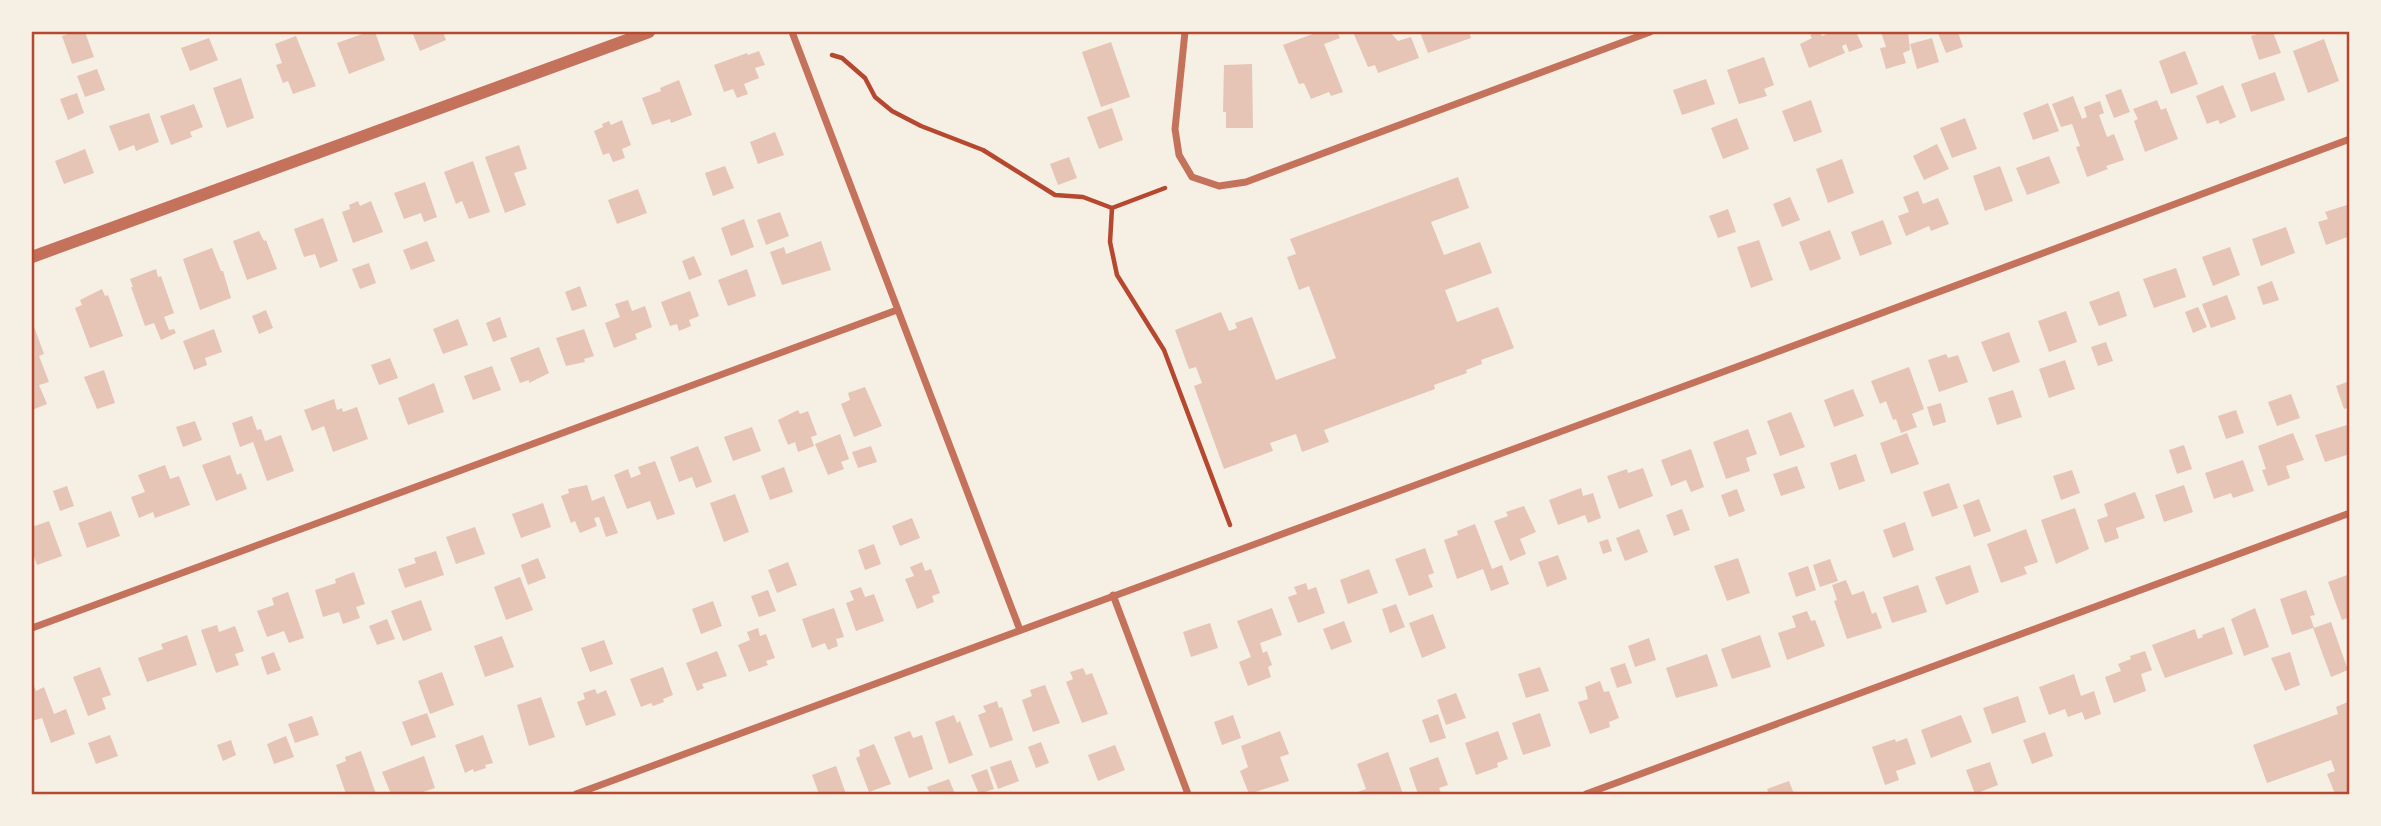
<svg xmlns="http://www.w3.org/2000/svg" width="2381" height="826" font-family="'Space Grotesk',sans-serif">
  <style>
    .building { fill: #e6c5b7 }
    .lines { fill: none; stroke-linecap: round; stroke-linejoin: round }
    .path { stroke: #b5482f; stroke-width: 4.5 }
    .minor { stroke: #c5725c; stroke-width: 7 }
    .tertiary { stroke: #c5725c; stroke-width: 12 }
    .neatline { fill: none; stroke: #b5482f; stroke-width: 2.5 }
  </style>
  <rect width="100%" height="100%" fill="#f6efe4"/>
  <g class="building">
    <polygon points="74,32 85,32 94,57 72,64 62,36"/>
    <polygon points="368,32 375,32 385,60 349,74 337,43"/>
    <polygon points="412,32 443,32 446,40 420,51"/>
    <polygon points="1318,32 1337,32 1340,38 1324,44 1343,92 1331,96 1329,92 1311,99 1304,83 1299,84 1283,45"/>
    <polygon points="1353,32 1390,32 1398,41 1411,37 1419,58 1378,73 1375,65 1368,67"/>
    <polygon points="1420,32 1469,32 1471,38 1428,53"/>
    <polygon points="1819,32 1822,36 1833,32 1856,32 1863,47 1849,52 1846,44 1842,46 1845,53 1809,68 1800,44 1812,38 1810,35"/>
    <polygon points="1881,32 1908,32 1910,50 1903,53 1906,63 1886,69 1880,48 1886,47"/>
    <polygon points="1943,32 1958,32 1963,47 1946,53 1938,33"/>
    <polygon points="2264,32 2273,32 2281,53 2259,60 2251,36"/>
    <polygon points="296,36 316,86 293,94 288,81 283,83 276,65 282,63 275,44"/>
    <polygon points="209,38 218,60 190,71 181,48"/>
    <polygon points="1932,38 1939,62 1917,69 1910,44"/>
    <polygon points="2324,39 2339,81 2308,93 2293,51"/>
    <polygon points="1111,42 1130,97 1101,107 1082,52"/>
    <polygon points="759,51 765,65 755,68 759,78 744,84 748,94 737,98 733,89 724,92 714,65 747,53 748,55"/>
    <polygon points="2185,51 2198,84 2171,94 2159,61"/>
    <polygon points="1764,57 1774,85 1764,89 1767,96 1739,104 1727,70"/>
    <polygon points="1252,64 1253,128 1226,128 1226,112 1223,112 1224,65"/>
    <polygon points="97,69 105,90 85,97 77,76"/>
    <polygon points="2275,72 2285,100 2251,112 2241,84"/>
    <polygon points="241,78 254,118 227,128 213,88"/>
    <polygon points="1706,79 1715,104 1682,115 1673,90"/>
    <polygon points="679,80 692,115 671,123 670,119 652,125 642,98 661,91 660,88"/>
    <polygon points="2223,85 2236,117 2220,124 2218,120 2207,124 2196,96"/>
    <polygon points="2121,89 2130,112 2114,118 2105,95"/>
    <polygon points="77,93 84,113 68,120 60,99"/>
    <polygon points="2073,96 2082,119 2087,117 2084,107 2100,101 2104,113 2099,115 2107,137 2114,134 2124,160 2106,166 2108,169 2087,177 2076,147 2080,146 2072,124 2061,127 2052,104"/>
    <polygon points="1811,100 1822,132 1794,142 1782,111"/>
    <polygon points="2157,100 2161,110 2166,108 2178,139 2145,152 2134,121 2138,119 2133,109"/>
    <polygon points="2048,103 2059,131 2033,140 2023,113"/>
    <polygon points="194,104 203,127 190,132 192,137 171,145 160,116"/>
    <polygon points="1112,108 1123,140 1099,149 1087,117"/>
    <polygon points="149,113 159,142 136,151 134,145 119,151 109,126"/>
    <polygon points="1737,118 1749,149 1723,159 1711,128"/>
    <polygon points="1965,118 1977,149 1952,158 1940,128"/>
    <polygon points="622,120 631,145 622,149 625,158 613,162 609,153 603,155 594,131 603,127 602,124 609,121 611,125"/>
    <polygon points="775,132 784,155 758,164 750,142"/>
    <polygon points="1937,144 1949,169 1924,180 1913,156"/>
    <polygon points="519,145 527,169 514,173 526,205 505,213 485,157"/>
    <polygon points="85,149 94,173 64,184 55,161"/>
    <polygon points="2049,156 2060,183 2027,195 2016,168"/>
    <polygon points="1069,157 1077,178 1058,185 1050,164"/>
    <polygon points="1842,159 1854,193 1828,203 1816,169"/>
    <polygon points="473,161 490,212 469,219 462,201 456,204 444,172"/>
    <polygon points="725,166 734,188 713,196 705,173"/>
    <polygon points="2000,166 2013,201 1985,211 1973,176"/>
    <polygon points="1458,177 1469,208 1431,222 1444,255 1480,242 1492,273 1445,290 1457,322 1498,307 1514,348 1481,360 1482,364 1466,370 1467,373 1434,385 1435,389 1324,430 1329,442 1302,452 1296,434 1270,443 1273,451 1224,469 1194,386 1202,383 1196,367 1189,369 1175,330 1221,312 1229,331 1237,328 1235,323 1252,317 1276,380 1336,358 1309,286 1299,290 1287,257 1296,254 1290,239"/>
    <polygon points="425,182 437,217 424,222 421,213 404,219 394,193"/>
    <polygon points="638,189 647,213 617,224 608,200"/>
    <polygon points="1918,191 1923,204 1938,198 1949,224 1931,231 1929,226 1906,236 1898,216 1909,212 1903,197"/>
    <polygon points="1790,197 1800,220 1782,227 1773,204"/>
    <polygon points="358,201 360,206 371,201 383,232 353,243 342,212 350,209 349,205"/>
    <polygon points="2350,204 2350,236 2326,245 2318,222 2328,219 2325,212"/>
    <polygon points="1728,209 1736,232 1718,238 1709,216"/>
    <polygon points="780,212 789,236 766,245 757,220"/>
    <polygon points="323,218 338,261 320,268 315,254 304,257 294,229"/>
    <polygon points="744,219 754,247 731,256 721,228"/>
    <polygon points="1883,220 1892,244 1860,256 1851,232"/>
    <polygon points="2286,227 2295,253 2261,266 2252,239"/>
    <polygon points="1830,230 1841,259 1810,271 1799,242"/>
    <polygon points="259,231 264,241 266,240 277,269 247,280 233,241"/>
    <polygon points="1759,240 1773,280 1751,288 1737,247"/>
    <polygon points="427,241 435,261 411,270 403,250"/>
    <polygon points="821,241 831,270 782,285 770,252 784,247 786,254"/>
    <polygon points="2230,247 2240,275 2213,286 2202,257"/>
    <polygon points="212,248 221,271 223,271 231,298 200,310 183,259"/>
    <polygon points="694,256 702,275 689,280 682,261"/>
    <polygon points="369,263 376,283 360,289 352,269"/>
    <polygon points="2176,268 2186,297 2154,308 2143,279"/>
    <polygon points="156,269 158,277 161,276 174,313 164,317 169,330 174,329 176,333 161,340 154,323 145,326 131,287 133,287 130,279"/>
    <polygon points="747,269 756,296 728,306 718,280"/>
    <polygon points="2272,281 2279,300 2263,305 2257,287"/>
    <polygon points="580,286 587,306 572,311 565,292"/>
    <polygon points="102,289 105,296 108,295 123,336 90,348 75,308 82,305 80,300"/>
    <polygon points="690,291 699,316 689,320 691,326 679,331 677,324 670,326 661,302"/>
    <polygon points="2119,291 2127,316 2099,326 2089,302"/>
    <polygon points="2227,295 2236,319 2211,328 2202,304"/>
    <polygon points="628,300 632,311 645,306 652,327 635,334 637,339 614,348 605,323 620,317 615,304"/>
    <polygon points="2198,307 2207,327 2193,333 2185,312"/>
    <polygon points="266,310 273,328 259,334 252,316"/>
    <polygon points="2066,311 2077,342 2049,352 2038,321"/>
    <polygon points="500,317 507,337 493,342 486,323"/>
    <polygon points="458,319 468,345 443,354 433,329"/>
    <polygon points="32,321 44,354 39,356 49,382 39,385 47,404 32,410"/>
    <polygon points="214,329 222,352 205,358 207,365 194,370 183,341"/>
    <polygon points="584,329 594,356 584,359 585,362 566,366 556,338"/>
    <polygon points="2009,332 2020,362 1993,372 1981,342"/>
    <polygon points="2106,342 2113,361 2098,366 2091,347"/>
    <polygon points="539,347 549,373 529,383 529,380 520,383 510,358"/>
    <polygon points="1946,354 1948,358 1958,355 1968,382 1939,392 1928,360"/>
    <polygon points="390,358 398,378 379,385 371,365"/>
    <polygon points="2065,360 2075,389 2049,398 2039,369"/>
    <polygon points="492,366 501,390 473,400 464,376"/>
    <polygon points="1909,367 1924,409 1912,414 1917,427 1901,433 1896,419 1893,420 1886,401 1880,404 1871,381"/>
    <polygon points="104,370 115,403 97,409 84,377"/>
    <polygon points="2350,381 2350,407 2344,409 2336,386"/>
    <polygon points="434,383 444,412 408,425 398,398"/>
    <polygon points="865,387 882,426 854,437 841,404 850,400 848,393"/>
    <polygon points="1853,389 1864,416 1834,427 1824,400"/>
    <polygon points="2013,390 2022,417 1997,425 1988,398"/>
    <polygon points="2291,394 2300,418 2277,426 2268,402"/>
    <polygon points="334,399 337,410 342,408 343,412 357,407 368,439 333,452 324,426 312,431 304,410"/>
    <polygon points="1941,403 1946,422 1933,426 1927,407"/>
    <polygon points="798,410 800,414 808,411 817,435 811,437 814,446 798,452 795,442 788,445 778,420"/>
    <polygon points="2236,410 2244,433 2226,439 2218,416"/>
    <polygon points="1791,412 1805,447 1780,456 1767,421"/>
    <polygon points="252,416 257,430 261,429 265,441 281,435 294,471 267,481 253,442 240,447 232,423"/>
    <polygon points="195,421 202,440 183,447 176,427"/>
    <polygon points="2350,424 2350,454 2325,462 2315,435"/>
    <polygon points="752,427 761,451 733,461 724,437"/>
    <polygon points="1748,429 1757,454 1746,458 1750,471 1726,479 1713,442"/>
    <polygon points="1907,433 1919,464 1891,474 1880,443"/>
    <polygon points="2293,433 2304,460 2286,466 2290,478 2268,486 2262,470 2266,469 2258,446"/>
    <polygon points="840,434 849,459 841,462 844,469 828,475 815,444"/>
    <polygon points="2184,445 2192,469 2177,474 2169,450"/>
    <polygon points="698,446 712,482 696,488 692,477 679,482 670,457"/>
    <polygon points="871,446 877,462 858,468 852,452"/>
    <polygon points="1691,449 1704,487 1691,492 1686,480 1671,486 1661,460"/>
    <polygon points="1856,454 1865,481 1839,490 1830,463"/>
    <polygon points="230,455 237,475 241,473 247,489 216,501 202,465"/>
    <polygon points="2243,460 2254,491 2233,498 2231,493 2214,499 2205,473"/>
    <polygon points="655,461 675,514 657,520 650,501 627,509 614,475 628,469 631,478 641,474 638,467"/>
    <polygon points="165,465 170,479 179,476 190,505 155,518 153,512 139,518 131,497 145,492 138,475"/>
    <polygon points="1797,466 1805,488 1781,496 1773,474"/>
    <polygon points="784,467 793,492 770,500 761,476"/>
    <polygon points="1643,468 1653,496 1619,509 1607,476 1627,469 1628,473"/>
    <polygon points="2072,470 2080,493 2061,500 2053,476"/>
    <polygon points="1949,483 1958,508 1932,517 1923,492"/>
    <polygon points="587,485 592,501 604,496 618,533 606,537 599,517 594,518 597,526 580,533 575,521 571,523 561,496 569,493 568,489"/>
    <polygon points="2184,485 2193,512 2164,522 2155,495"/>
    <polygon points="67,486 74,506 60,511 53,491"/>
    <polygon points="1581,488 1583,496 1593,493 1601,518 1588,523 1585,515 1558,525 1549,500"/>
    <polygon points="1737,489 1745,511 1729,517 1721,495"/>
    <polygon points="2135,492 2145,518 2116,528 2119,538 2105,543 2097,520 2108,516 2104,504"/>
    <polygon points="735,494 749,532 724,542 710,503"/>
    <polygon points="1979,499 1991,531 1974,537 1963,505"/>
    <polygon points="543,503 551,527 521,538 512,514"/>
    <polygon points="1524,506 1536,532 1520,539 1526,554 1510,561 1494,521 1508,516 1506,512"/>
    <polygon points="2075,508 2089,549 2056,564 2041,520"/>
    <polygon points="1682,509 1690,530 1674,536 1666,515"/>
    <polygon points="111,511 120,536 87,548 78,523"/>
    <polygon points="912,518 920,538 900,546 892,526"/>
    <polygon points="49,521 62,556 37,565 32,551 32,527"/>
    <polygon points="1905,522 1914,550 1893,558 1883,530"/>
    <polygon points="1475,524 1492,569 1502,565 1509,584 1491,591 1483,569 1457,579 1444,540 1458,535 1457,531"/>
    <polygon points="475,527 485,554 456,564 446,537"/>
    <polygon points="1639,529 1648,552 1625,561 1616,538"/>
    <polygon points="2026,529 2038,562 2024,567 2027,574 2001,583 1987,544"/>
    <polygon points="1608,539 1612,551 1603,554 1599,542"/>
    <polygon points="874,544 881,564 865,570 858,550"/>
    <polygon points="1425,548 1434,573 1428,575 1433,587 1409,596 1395,559"/>
    <polygon points="436,551 444,575 405,588 398,569 416,563 414,558"/>
    <polygon points="1558,555 1567,579 1547,587 1538,562"/>
    <polygon points="538,558 546,578 528,585 521,565"/>
    <polygon points="1738,558 1750,593 1727,601 1714,566"/>
    <polygon points="1830,559 1838,581 1820,587 1813,565"/>
    <polygon points="788,562 797,585 777,593 768,570"/>
    <polygon points="922,562 925,571 931,569 940,593 932,596 934,602 917,609 905,579 914,576 910,567"/>
    <polygon points="1970,565 1979,592 1946,605 1935,577"/>
    <polygon points="1808,566 1816,590 1796,597 1788,573"/>
    <polygon points="1369,569 1378,593 1348,604 1340,580"/>
    <polygon points="354,572 365,604 356,607 360,618 343,624 339,612 323,617 315,590 336,583 335,579"/>
    <polygon points="2350,574 2350,617 2342,620 2328,582"/>
    <polygon points="520,577 533,610 506,620 494,587"/>
    <polygon points="1846,580 1852,595 1864,591 1872,614 1876,612 1882,628 1847,639 1834,601 1837,600 1832,585"/>
    <polygon points="1306,583 1308,590 1316,587 1325,613 1298,623 1288,597 1297,594 1294,587"/>
    <polygon points="1918,585 1927,612 1892,623 1883,597"/>
    <polygon points="861,587 865,597 874,594 884,621 856,631 846,603 854,600 850,591"/>
    <polygon points="768,590 776,611 759,617 751,596"/>
    <polygon points="2306,590 2315,615 2310,616 2314,628 2331,622 2348,670 2331,677 2313,628 2292,635 2280,599"/>
    <polygon points="288,592 304,638 289,643 284,631 267,637 257,611 274,605 272,598"/>
    <polygon points="421,600 432,630 403,641 391,611"/>
    <polygon points="713,601 722,626 701,634 692,609"/>
    <polygon points="1396,604 1405,627 1390,633 1382,609"/>
    <polygon points="834,608 844,637 836,639 838,646 828,650 825,643 812,648 802,619"/>
    <polygon points="1272,608 1282,635 1260,643 1263,653 1267,651 1272,665 1268,667 1271,677 1248,686 1239,662 1251,657 1237,621"/>
    <polygon points="2255,608 2269,647 2244,656 2231,619"/>
    <polygon points="1807,611 1811,621 1815,620 1825,646 1787,660 1778,633 1796,627 1792,616"/>
    <polygon points="1433,614 1446,648 1422,658 1409,623"/>
    <polygon points="387,619 395,639 377,645 369,626"/>
    <polygon points="1344,621 1352,642 1331,650 1323,629"/>
    <polygon points="1210,623 1218,648 1191,657 1183,632"/>
    <polygon points="217,625 219,632 235,626 244,651 235,654 239,665 216,673 201,630"/>
    <polygon points="2224,627 2233,654 2165,678 2152,645 2195,629 2198,639 2203,637 2202,635"/>
    <polygon points="758,628 760,636 766,634 775,658 766,661 768,665 749,672 738,645 750,640 747,632"/>
    <polygon points="187,635 197,665 147,682 138,658 163,649 161,644"/>
    <polygon points="1760,635 1771,667 1732,679 1721,649"/>
    <polygon points="502,636 514,667 485,677 474,646"/>
    <polygon points="1649,638 1656,660 1635,667 1628,646"/>
    <polygon points="604,640 613,664 590,672 581,648"/>
    <polygon points="717,651 727,676 702,684 704,688 697,691 686,663"/>
    <polygon points="2145,651 2152,670 2141,674 2146,691 2114,703 2105,677 2121,671 2118,664 2131,659 2130,656"/>
    <polygon points="274,652 281,670 267,675 261,657"/>
    <polygon points="2290,652 2300,685 2285,691 2271,658"/>
    <polygon points="1707,654 1718,686 1676,698 1666,668"/>
    <polygon points="1625,663 1632,683 1617,688 1610,668"/>
    <polygon points="100,667 111,695 102,698 106,709 88,716 73,677"/>
    <polygon points="663,667 673,695 663,699 664,702 653,706 651,703 641,707 630,679"/>
    <polygon points="1540,667 1549,691 1526,698 1518,674"/>
    <polygon points="1083,668 1086,675 1092,673 1108,714 1082,723 1066,682 1073,679 1070,672"/>
    <polygon points="442,672 454,705 430,714 418,681"/>
    <polygon points="2074,674 2081,696 2094,691 2101,714 2085,720 2082,712 2068,717 2065,709 2049,715 2039,687"/>
    <polygon points="1600,681 1604,692 1609,691 1619,718 1609,722 1610,727 1590,734 1578,702 1588,699 1585,687"/>
    <polygon points="1045,685 1060,723 1033,732 1022,700 1032,696 1030,690"/>
    <polygon points="34,686 36,691 44,687 54,714 66,709 75,734 51,743 42,718 32,721 32,687"/>
    <polygon points="595,689 597,694 606,690 616,715 586,726 577,702 585,699 583,693"/>
    <polygon points="1456,693 1466,718 1446,725 1437,700"/>
    <polygon points="2018,696 2026,722 1992,734 1983,708"/>
    <polygon points="541,697 555,737 529,746 517,705"/>
    <polygon points="997,701 999,708 1002,707 1013,740 990,748 978,715 986,712 983,706"/>
    <polygon points="2350,701 2350,794 2335,794 2327,774 2335,771 2331,760 2267,783 2253,745 2338,714 2336,707"/>
    <polygon points="427,713 436,737 411,746 402,722"/>
    <polygon points="1540,713 1551,746 1523,755 1512,723"/>
    <polygon points="1438,714 1446,738 1430,743 1422,720"/>
    <polygon points="954,715 957,723 960,721 973,755 949,764 935,722"/>
    <polygon points="1233,715 1241,738 1222,745 1214,722"/>
    <polygon points="1961,715 1972,742 1931,758 1921,730"/>
    <polygon points="312,716 319,735 295,743 288,724"/>
    <polygon points="910,731 913,738 922,735 933,769 909,778 894,737"/>
    <polygon points="1280,731 1289,754 1280,757 1289,781 1249,794 1240,771 1248,767 1241,746"/>
    <polygon points="1498,731 1508,759 1497,763 1498,767 1476,775 1465,743"/>
    <polygon points="2045,732 2053,756 2032,764 2023,740"/>
    <polygon points="110,735 118,756 96,764 88,743"/>
    <polygon points="483,735 493,763 485,765 486,768 474,772 473,769 465,773 455,745"/>
    <polygon points="286,736 294,757 274,764 267,744"/>
    <polygon points="1907,738 1916,764 1896,771 1899,780 1885,785 1872,747 1895,739 1896,742"/>
    <polygon points="231,740 236,755 223,761 217,745"/>
    <polygon points="1041,742 1049,763 1036,768 1028,747"/>
    <polygon points="874,744 891,784 869,792 856,758 860,756 859,750"/>
    <polygon points="1115,745 1125,770 1098,781 1088,755"/>
    <polygon points="361,751 376,794 346,794 336,765 346,761 345,757"/>
    <polygon points="1388,752 1403,794 1352,794 1366,789 1357,764"/>
    <polygon points="424,756 435,788 417,794 391,794 382,772"/>
    <polygon points="1438,757 1448,785 1439,788 1441,793 1437,794 1429,794 1428,793 1418,794 1409,768"/>
    <polygon points="1011,760 1019,781 998,789 990,767"/>
    <polygon points="1990,762 1998,785 1975,794 1966,770"/>
    <polygon points="836,766 846,794 819,794 812,775"/>
    <polygon points="987,769 994,789 979,794 971,775"/>
    <polygon points="949,779 955,794 930,794 927,787"/>
    <polygon points="1789,781 1794,794 1769,794 1767,789"/>
  </g>
  <g class="lines">
    <g class="path">
      <polyline points="832,55 842,58 865,78 875,97 892,111 921,126 983,150 1055,195 1083,197 1112,208"/>
      <polyline points="1165,188 1112,208 1110,242 1117,275 1164,350 1230,525"/>
    </g>
    <g class="minor">
      <polyline points="792,32 1020,630"/>
      <polyline points="1185,32 1175,129 1179,155 1192,177 1219,186 1246,182 1650,32"/>
      <polyline points="1113,595 1188,794"/>
      <polyline points="32,628 897,310"/>
      <polyline points="576,794 1758,359 2350,139"/>
      <polyline points="1586,794 2350,513"/>
    </g>
    <polyline class="tertiary" points="32,257 649,32"/>
  </g>
  <rect width="2381" height="826" fill="none" stroke="#f6efe4" stroke-width="66"/>
  <rect x="33" y="33" width="2315" height="760" class="neatline"/>
</svg>
